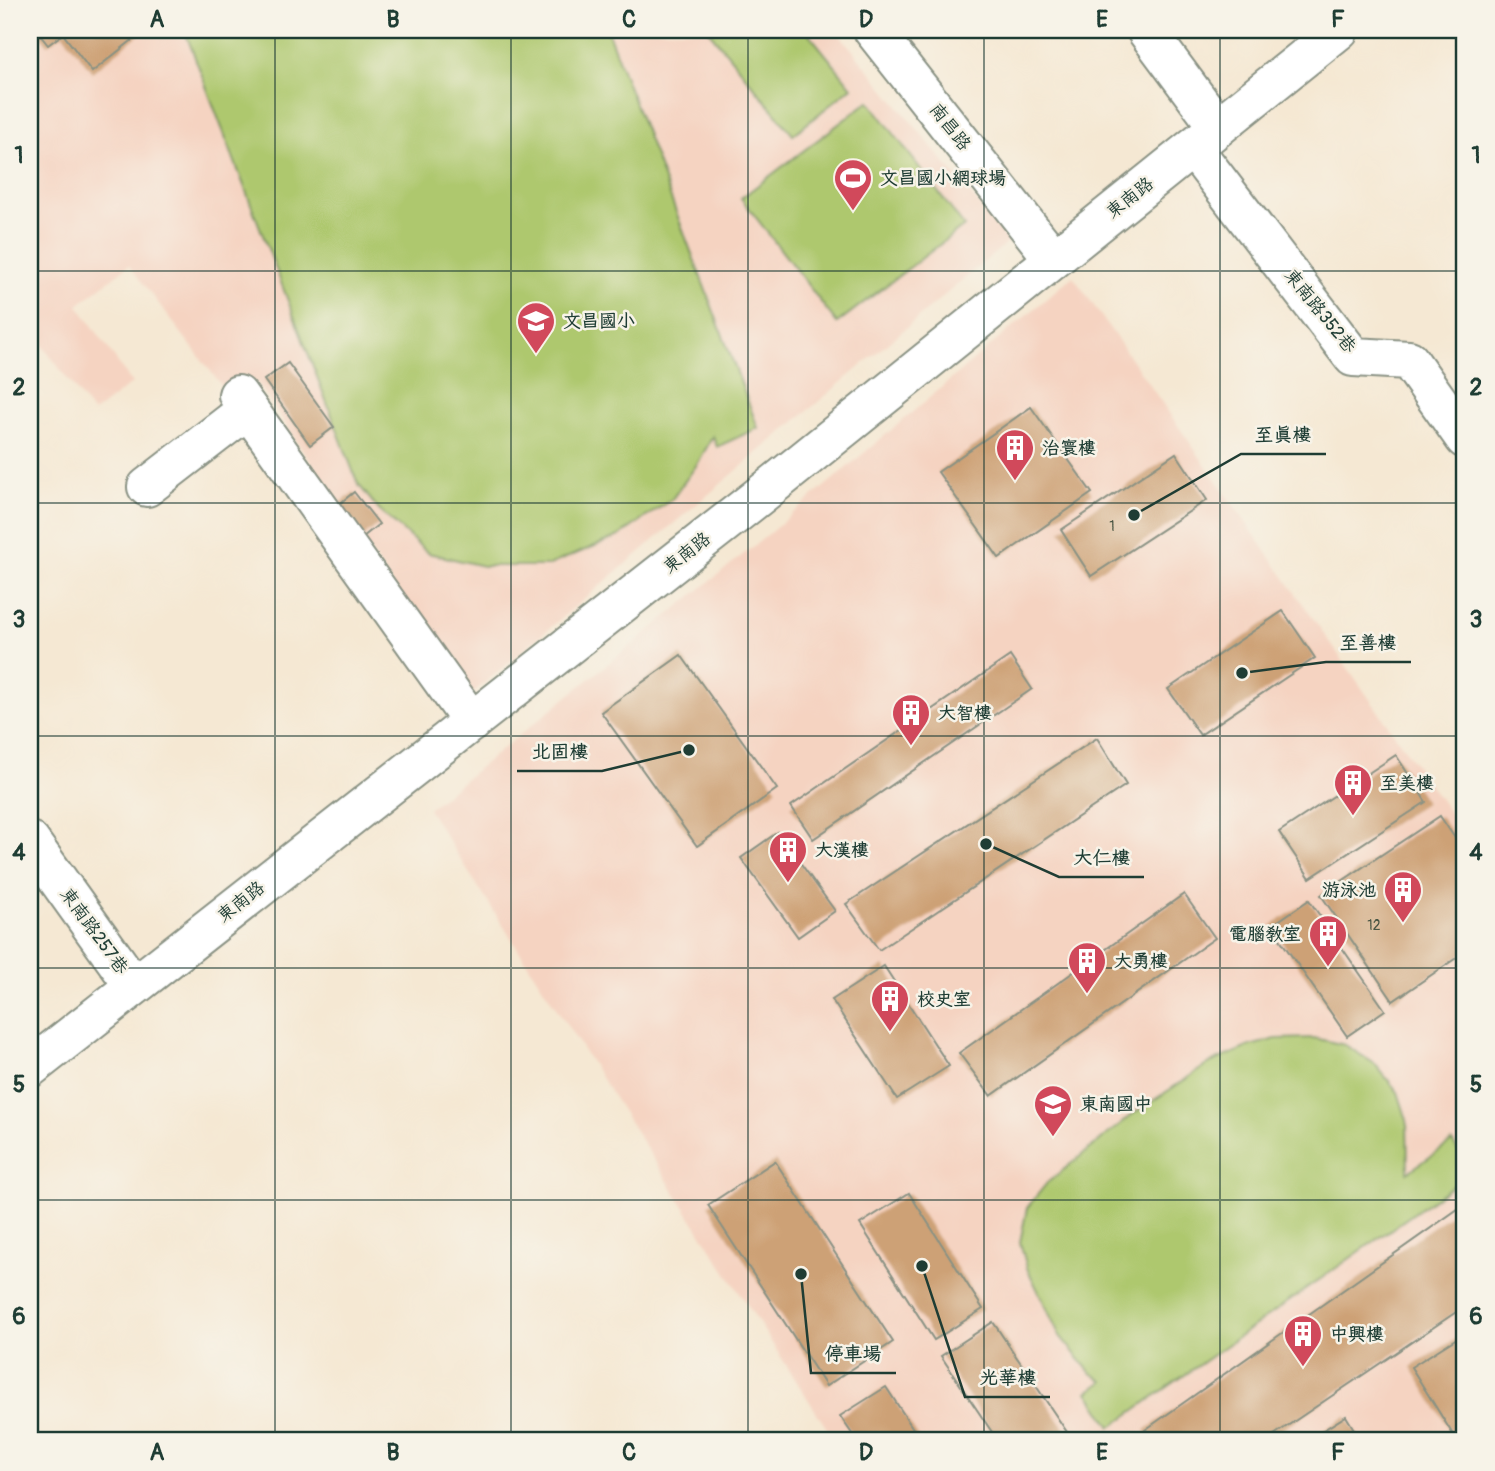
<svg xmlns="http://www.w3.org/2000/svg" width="1495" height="1471" font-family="Pangolin,'LXGW WenKai TC',sans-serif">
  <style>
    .built { fill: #f5d3c1 }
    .green { fill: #aec86e; stroke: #668251; stroke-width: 2 }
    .building { fill: #cda176 }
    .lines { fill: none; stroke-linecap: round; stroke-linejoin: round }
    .minor-casing { stroke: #8a9284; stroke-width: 42 }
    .minor { stroke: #fff; stroke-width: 38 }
    .grid { fill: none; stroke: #1f3d34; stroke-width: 2; stroke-opacity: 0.55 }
    .labels { text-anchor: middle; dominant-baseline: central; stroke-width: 5; stroke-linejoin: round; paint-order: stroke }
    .number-label { font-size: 14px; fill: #4a5644 }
    .street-label { font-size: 18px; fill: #1f3d34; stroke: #f7f3e8 }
    .poi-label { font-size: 18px; font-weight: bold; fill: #1f3d34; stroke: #f7f3e8; text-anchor: start }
    .leader { fill: none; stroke: #1f3d34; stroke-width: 2.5 }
    .callout-dot { fill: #1f3d34; stroke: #f7f3e8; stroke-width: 2.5 }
    .callout-label { font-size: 19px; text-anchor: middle; font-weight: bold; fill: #1f3d34; stroke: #f7f3e8; stroke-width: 5; stroke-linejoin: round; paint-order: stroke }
    .neatline { fill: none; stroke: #1f3d34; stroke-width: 2.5 }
    .grid-label { font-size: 23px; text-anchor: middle; font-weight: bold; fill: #1f3d34 }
  </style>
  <rect width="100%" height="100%" fill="#f7f3e8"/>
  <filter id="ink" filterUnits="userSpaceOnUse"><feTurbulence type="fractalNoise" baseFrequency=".0143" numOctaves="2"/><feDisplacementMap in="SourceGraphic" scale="14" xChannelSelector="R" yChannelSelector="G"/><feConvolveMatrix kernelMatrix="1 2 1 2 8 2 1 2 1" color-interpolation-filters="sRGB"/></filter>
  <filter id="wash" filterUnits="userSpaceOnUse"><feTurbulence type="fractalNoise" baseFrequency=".00686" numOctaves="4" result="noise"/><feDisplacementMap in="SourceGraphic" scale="28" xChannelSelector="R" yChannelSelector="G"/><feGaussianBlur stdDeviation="1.57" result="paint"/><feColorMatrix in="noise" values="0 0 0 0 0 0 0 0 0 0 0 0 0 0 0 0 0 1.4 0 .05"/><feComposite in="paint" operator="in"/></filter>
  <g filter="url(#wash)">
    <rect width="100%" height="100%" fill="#f5e8d3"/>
    <g class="built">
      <polygon points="30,30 836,30 1009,241 468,697 257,382 232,399 129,265 78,305 132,383 93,413 30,329"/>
      <polygon points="1073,276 1465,835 1465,1441 835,1441 428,809 765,537"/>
    </g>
    <g class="green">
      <polygon points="187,30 607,30 758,428 717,447 713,436 698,463 672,499 619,536 547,566 483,566 428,553 379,510 358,484 186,34"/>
      <polygon points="708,30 806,30 852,87 793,135"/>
      <polygon points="869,101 964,226 837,323 741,198"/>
      <polygon points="1314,1038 1345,1045 1375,1064 1398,1092 1407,1120 1408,1172 1452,1142 1465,1161 1465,1177 1111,1427 1088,1392 1103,1381 1090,1372 1060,1336 1027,1268 1020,1242 1027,1208 1047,1183 1133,1114 1210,1063 1250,1046 1276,1039"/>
    </g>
    <g id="blocks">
      <g class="building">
        <polygon points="36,30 145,30 92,72 63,34 48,45"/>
        <polygon points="288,363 334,427 310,445 264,380"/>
        <polygon points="1031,407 1092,493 999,558 938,472"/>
        <polygon points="1176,453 1207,500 1091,576 1061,530"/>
        <polygon points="354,492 379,524 363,537 338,505"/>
        <polygon points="1283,611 1315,658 1200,735 1168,689"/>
        <polygon points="681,655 777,789 697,846 601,712"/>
        <polygon points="1010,656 1032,689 813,839 791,806"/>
        <polygon points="1097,738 1126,785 879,950 846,904"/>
        <polygon points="1396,755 1426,802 1310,878 1279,832"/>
        <polygon points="1440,816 1465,853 1465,952 1393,1001 1321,895"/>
        <polygon points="778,832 835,911 798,937 741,858"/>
        <polygon points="1184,894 1215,938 991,1096 959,1053"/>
        <polygon points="1309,900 1385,1010 1347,1036 1271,926"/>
        <polygon points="884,966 949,1066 897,1099 832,1000"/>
        <polygon points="775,1161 893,1342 826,1386 708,1205"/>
        <polygon points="909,1193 983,1309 934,1340 860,1224"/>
        <polygon points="1465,1204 1465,1306 1265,1441 1151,1441 1145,1430"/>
        <polygon points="993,1322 1073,1441 998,1441 941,1356"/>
        <polygon points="1465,1333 1465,1441 1457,1441 1411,1367"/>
        <polygon points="886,1387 921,1441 857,1441 840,1416"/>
        <polygon points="1346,1416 1361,1441 1306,1441"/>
      </g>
    </g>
  </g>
  <g filter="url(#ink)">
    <use href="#blocks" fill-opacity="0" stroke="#8a9284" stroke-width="2"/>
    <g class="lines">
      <defs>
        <g id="minor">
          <polyline points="873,30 1053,258"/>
          <polyline points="1146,30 1218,127"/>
          <polyline points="1193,148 1353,357 1409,360 1465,439"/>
          <polyline points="238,395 472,722"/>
          <polyline points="147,487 248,409"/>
          <polyline points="30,841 134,986"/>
          <polyline points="30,1068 758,497 1339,30"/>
        </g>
      </defs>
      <use href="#minor" class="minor-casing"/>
      <use href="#minor" class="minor"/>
    </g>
  </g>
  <path class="grid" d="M275,30V1441M511,30V1441M748,30V1441M984,30V1441M1220,30V1441M30,271H1465M30,503H1465M30,736H1465M30,968H1465M30,1200H1465"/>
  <defs>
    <symbol id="stadium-pin" viewBox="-11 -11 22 30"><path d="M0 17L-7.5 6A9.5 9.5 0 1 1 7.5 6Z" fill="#d1495b" stroke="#f7f3e8"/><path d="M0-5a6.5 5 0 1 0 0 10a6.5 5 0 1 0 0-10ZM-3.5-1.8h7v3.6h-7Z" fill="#fff"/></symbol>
    <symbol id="school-pin" viewBox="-11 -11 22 30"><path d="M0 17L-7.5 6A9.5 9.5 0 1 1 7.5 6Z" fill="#d1495b" stroke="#f7f3e8"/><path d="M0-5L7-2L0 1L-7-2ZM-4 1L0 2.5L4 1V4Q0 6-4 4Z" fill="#fff"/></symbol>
    <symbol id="building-pin" viewBox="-11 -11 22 30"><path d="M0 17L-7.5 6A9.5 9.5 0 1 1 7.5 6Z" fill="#d1495b" stroke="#f7f3e8"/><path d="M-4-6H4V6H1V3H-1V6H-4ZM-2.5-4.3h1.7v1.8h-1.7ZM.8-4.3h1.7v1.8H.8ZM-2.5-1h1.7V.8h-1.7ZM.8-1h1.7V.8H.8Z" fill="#fff"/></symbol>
  </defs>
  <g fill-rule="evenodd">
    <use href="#stadium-pin" x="831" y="156" width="44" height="60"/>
    <use href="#school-pin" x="514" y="299" width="44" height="60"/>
    <use href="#building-pin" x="993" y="426" width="44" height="60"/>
    <use href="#building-pin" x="889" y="691" width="44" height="60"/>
    <use href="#building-pin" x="1331" y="761" width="44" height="60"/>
    <use href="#building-pin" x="766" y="828" width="44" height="60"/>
    <use href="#building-pin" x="1381" y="868" width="44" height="60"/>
    <use href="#building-pin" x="1306" y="912" width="44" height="60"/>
    <use href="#building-pin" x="1065" y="939" width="44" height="60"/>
    <use href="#building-pin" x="868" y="977" width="44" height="60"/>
    <use href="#school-pin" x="1031" y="1082" width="44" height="60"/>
    <use href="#building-pin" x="1281" y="1312" width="44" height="60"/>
  </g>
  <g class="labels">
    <g class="number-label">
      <text x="1112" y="526">1</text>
      <text x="1374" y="925">12</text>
    </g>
    <g class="street-label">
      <text transform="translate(950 127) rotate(52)">南昌路</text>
      <text transform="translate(1130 198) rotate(-38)">東南路</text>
      <text transform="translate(1320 311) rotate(51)">東南路352巷</text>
      <text transform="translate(687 553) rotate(-38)">東南路</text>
      <text transform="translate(241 902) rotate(-38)">東南路</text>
      <text transform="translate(94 931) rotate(54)">東南路257巷</text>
    </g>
    <g class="poi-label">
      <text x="880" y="178">文昌國小網球場</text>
      <text x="563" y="321">文昌國小</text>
      <text x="1042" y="448">治寰樓</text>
      <text x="938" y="713">大智樓</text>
      <text x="1380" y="783">至美樓</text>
      <text x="815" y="850">大漢樓</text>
      <text x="1376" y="890" text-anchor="end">游泳池</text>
      <text x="1301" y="934" text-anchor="end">電腦教室</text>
      <text x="1114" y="961">大勇樓</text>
      <text x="917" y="999">校史室</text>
      <text x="1080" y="1104">東南國中</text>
      <text x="1330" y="1334">中興樓</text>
    </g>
  </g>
  <path class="leader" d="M1134 515L1241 454H1326M1242 673L1326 662H1411M689 750L602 771H517M986 844L1059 877H1144M801 1274L811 1373H896M922 1266L965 1397H1050"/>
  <g class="callout-dot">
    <circle cx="1134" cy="515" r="7"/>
    <circle cx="1242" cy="673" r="7"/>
    <circle cx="689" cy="750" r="7"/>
    <circle cx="986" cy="844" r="7"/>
    <circle cx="801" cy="1274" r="7"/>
    <circle cx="922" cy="1266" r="7"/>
  </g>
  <g class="callout-label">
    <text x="1283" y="441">至真樓</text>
    <text x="1368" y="649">至善樓</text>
    <text x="560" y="758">北固樓</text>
    <text x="1102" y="864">大仁樓</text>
    <text x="853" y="1360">停車場</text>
    <text x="1008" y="1384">光華樓</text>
  </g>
  <rect width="1495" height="1471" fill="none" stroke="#f7f3e8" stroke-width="77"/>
  <rect x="38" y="38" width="1418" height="1394" class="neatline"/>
  <g class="grid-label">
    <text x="157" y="27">A</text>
    <text x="393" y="27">B</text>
    <text x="629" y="27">C</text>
    <text x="866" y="27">D</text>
    <text x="1102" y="27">E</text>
    <text x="1338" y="27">F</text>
    <text x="19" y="163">1</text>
    <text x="1476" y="163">1</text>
    <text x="19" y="395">2</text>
    <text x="1476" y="395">2</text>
    <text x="19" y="627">3</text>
    <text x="1476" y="627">3</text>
    <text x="19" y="860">4</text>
    <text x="1476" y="860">4</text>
    <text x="19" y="1092">5</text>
    <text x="1476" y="1092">5</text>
    <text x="19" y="1324">6</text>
    <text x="1476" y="1324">6</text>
    <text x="157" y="1460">A</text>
    <text x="393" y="1460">B</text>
    <text x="629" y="1460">C</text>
    <text x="866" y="1460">D</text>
    <text x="1102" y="1460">E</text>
    <text x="1338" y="1460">F</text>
  </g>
</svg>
